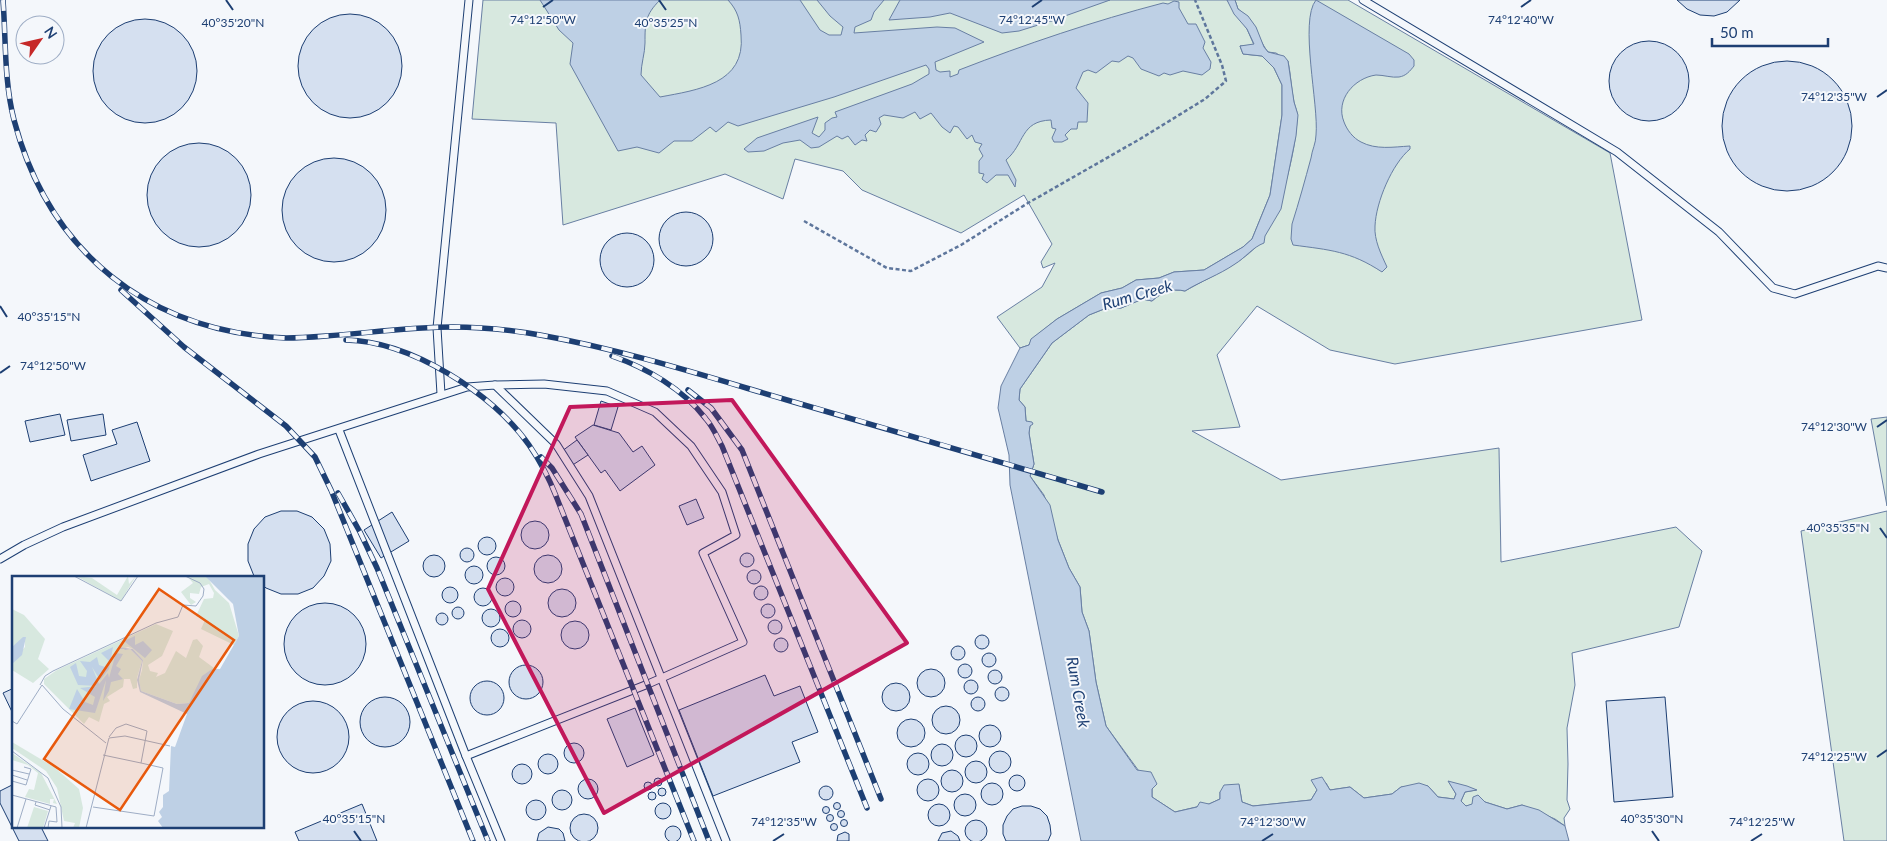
<svg xmlns="http://www.w3.org/2000/svg" width="1887" height="841" font-family="Lato,sans-serif">
  <style>
    .green { fill: #d7e8df; stroke: #687fa3 }
    .water { fill: #bed0e5; stroke: #687fa3 }
    .building { fill: #d5e0f0; stroke: #1d3f73 }
    .lines { fill: none; stroke-linecap: round; stroke-linejoin: round }
    .lane-casing { stroke: #1d3f73; stroke-width: 9 }
    .path { stroke: #5e769c; stroke-width: 2.5; stroke-dasharray: 4 2.5; stroke-linecap: butt }
    .lane { stroke: #f4f7fb; stroke-width: 7 }
    .rail-casing { stroke: #1d3f73; stroke-width: 5.5 }
    .rail { stroke: #f4f7fb; stroke-width: 4; stroke-dasharray: 11; stroke-linecap: butt }
    .marked { fill: #c2185b; fill-opacity: 0.2; stroke: #c2185b; stroke-width: 4; stroke-linejoin: round }
    .ticks { fill: none; stroke: #1d3f73; stroke-width: 2 }
    .labels { text-anchor: middle; dominant-baseline: central; stroke-width: 4; stroke-linejoin: round; paint-order: stroke }
    .water-label { font-size: 16px; font-style: italic; fill: #1d3f73; stroke: #f4f7fb }
    .inset-road { fill: none; stroke: #9eadc5; stroke-width: 1 }
    .view { fill: #e8590c; fill-opacity: 0.15; stroke: #e8590c; stroke-width: 2.5 }
    .inset-edge { fill: none; stroke: #1d3f73; stroke-width: 2.5 }
    .ticks-label { font-size: 12px; text-anchor: middle; fill: #1d3f73; stroke: #f4f7fb; stroke-width: 4; stroke-linejoin: round; paint-order: stroke }
  </style>
  <rect width="100%" height="100%" fill="#f4f7fb"/>
  <g class="green">
    <polygon points="483,0 1227,0 1247,29 1254,45 1240,46 1243,54 1262,56 1274,68 1282,85 1282,115 1270,195 1252,239 1243,247 1204,270 1174,272 1159,278 1136,280 1122,288 1101,293 1057,319 1032,339 1029,345 1020,348 997,317 1042,287 1055,263 1043,268 1041,262 1052,244 1024,195 961,233 862,190 843,171 795,159 783,199 725,174 563,225 556,123 472,119"/>
    <path d="M1235,0H1348L1610,153L1642,320L1395,364L1330,350L1257,306L1217,355L1240,427L1192,431L1281,480L1499,448L1501,562L1676,527L1702,551L1679,627L1572,653L1575,685L1567,728L1568,764L1567,800L1570,809L1564,818L1565,826L1555,819L1522,805L1507,809L1485,802L1466,806L1461,801L1465,792L1476,790L1449,782L1456,794L1454,799L1438,797L1428,786L1401,787L1392,794L1364,798L1350,787L1330,790L1326,783L1317,790L1311,800L1253,806L1242,802L1239,785L1220,792V799L1209,804L1175,812L1152,797V789L1106,726L1096,682L1089,631L1082,612L1080,587L1069,568L1058,540L1044,495L1030,476L1034,464L1029,433L1030,426L1026,421L1025,407L1019,400L1020,389L1052,343L1089,315L1104,309L1121,308L1142,299L1152,301C1162,292 1172,288 1185,291C1209,277 1236,267 1256,247C1278,225 1297,149 1297,117C1298,112 1295,107 1294,102C1291,89 1291,75 1288,61L1276,53L1268,52C1255,35 1259,24 1238,9Z"/>
    <polygon points="1887,417 1887,506 1871,419"/>
    <polygon points="1887,511 1887,841 1844,841 1801,531"/>
  </g>
  <g class="water">
    <path d="M540,0H660C645,15 645,23 645,43C645,53 641,64 641,75L660,97C697,90 746,84 741,35C740,20 738,11 728,0H800L820,30L829,35H841L843,27L830,16L817,0H884L874,12L871,20L855,27L854,33L937,27L955,28L984,42L935,62L936,70L940,72L950,71V77L958,74L959,70C1026,44 1094,21 1163,3L1168,4L1174,1L1179,2V8L1188,24H1196L1205,42L1203,48L1211,62L1210,69L1202,75L1183,71L1170,75L1164,73L1159,76L1141,69L1133,58L1128,56L1119,62L1112,61L1096,73L1088,70L1083,72L1076,88L1088,103L1087,122H1078L1077,129H1071L1065,135L1068,139L1062,142H1054L1052,138L1056,129L1052,128L1051,120C1020,121 1025,144 1006,160L1016,180L1015,187L1008,175H996L987,183L982,179L984,174L979,173V161L983,156L979,149L982,144L975,142L972,135L967,139L958,127L954,126L950,133L942,127L931,113L920,119L915,112L903,118L884,115L879,118L881,124L876,132L870,130L865,135L867,141L862,140L855,145L848,136L842,139L837,136L819,147L811,148L800,140L783,143L764,151L748,152L744,149L757,138L818,117L812,133L819,137L825,130V123L832,118L837,117L835,112L912,84L929,74V69L926,65L834,97L738,126L728,122L716,132L710,127L692,141H674L659,153L637,147L618,151L570,64L573,43L559,30Z"/>
    <polygon points="900,0 1110,0 1065,16 1056,22 1051,21 1019,31 1002,33 950,13 930,17 889,20"/>
    <path d="M1227,0H1235L1238,9L1248,16L1256,27L1264,47L1268,52L1284,56L1288,61L1294,102L1298,115L1296,136L1281,209L1265,236L1264,243C1253,247 1245,258 1235,264C1219,275 1201,281 1185,291C1172,288 1162,292 1152,301L1143,299L1121,308L1104,309L1089,315L1052,343L1020,389L1019,400L1025,407L1026,421L1032,422L1033,424L1030,426L1029,433L1034,464L1030,476L1050,505L1058,540L1069,568L1080,587L1082,612L1089,631L1096,682L1106,726L1137,770L1151,772L1157,784L1152,789V797L1175,812L1197,807L1200,802L1209,804L1220,799V792L1224,785L1239,784L1242,802L1253,806L1311,800L1317,790L1311,780L1322,777L1330,790L1350,787L1364,798L1392,794L1401,787L1419,783L1428,786L1438,797L1454,799L1456,794L1448,781L1467,786L1477,790L1465,792L1461,801L1466,806L1472,804L1473,797L1478,795L1485,802L1507,809L1522,805L1539,810L1565,826L1569,841H1081L1010,485L1009,455L998,408L1001,386L1020,348L1029,345L1031,339L1057,319L1101,293L1122,288L1136,280L1159,278L1174,272L1204,270L1243,247L1252,239L1270,195L1282,115V85L1274,68L1262,56L1243,54L1240,46L1254,44L1247,29L1234,14Z"/>
    <path d="M1316,0L1409,54L1414,60V66C1410,71 1406,76 1399,77C1392,78 1384,75 1376,75C1354,78 1335,100 1344,122C1347,130 1353,138 1361,142C1376,150 1393,147 1410,146V149C1392,164 1376,202 1375,226C1374,240 1381,254 1387,267L1382,272C1350,251 1330,250 1293,245L1291,239L1292,224C1299,202 1305,180 1311,158C1312,150 1316,143 1316,135C1319,105 1299,21 1316,0Z"/>
  </g>
  <g class="building">
    <polygon points="1677,0 1740,0 1727,12 1714,16 1700,15 1687,9"/>
    <circle cx="350" cy="66" r="52"/>
    <circle cx="145" cy="71" r="52"/>
    <circle cx="1649" cy="81" r="40"/>
    <circle cx="1787" cy="126" r="65"/>
    <circle cx="199" cy="195" r="52"/>
    <circle cx="334" cy="210" r="52"/>
    <circle cx="686" cy="239" r="27"/>
    <circle cx="627" cy="260" r="27"/>
    <polygon points="601,401 618,407 611,430 594,425"/>
    <polygon points="60,414 65,435 30,442 25,421"/>
    <polygon points="103,414 106,435 71,441 67,420"/>
    <polygon points="137,422 150,461 91,481 83,455 117,444 112,430"/>
    <polygon points="593,425 619,433 633,452 642,446 655,465 620,491 605,470 601,473 575,437"/>
    <polygon points="577,440 588,455 568,468 558,454"/>
    <polygon points="696,499 704,518 687,525 679,506"/>
    <polygon points="281,511 297,511 312,517 324,529 330,544 331,561 324,576 313,588 298,594 281,594 266,588 264,586 264,577 254,576 248,561 248,544 254,529 265,517"/>
    <polygon points="392,512 409,541 381,558 364,530"/>
    <circle cx="535" cy="535" r="14"/>
    <circle cx="487" cy="546" r="9"/>
    <circle cx="467" cy="555" r="7"/>
    <circle cx="747" cy="560" r="7"/>
    <circle cx="548" cy="569" r="14"/>
    <circle cx="434" cy="566" r="11"/>
    <circle cx="496" cy="566" r="9"/>
    <circle cx="474" cy="575" r="9"/>
    <circle cx="754" cy="577" r="7"/>
    <circle cx="505" cy="587" r="9"/>
    <circle cx="761" cy="593" r="7"/>
    <circle cx="450" cy="595" r="8"/>
    <circle cx="483" cy="597" r="9"/>
    <circle cx="562" cy="603" r="14"/>
    <circle cx="513" cy="609" r="8"/>
    <circle cx="325" cy="644" r="41"/>
    <circle cx="768" cy="611" r="7"/>
    <circle cx="458" cy="613" r="6"/>
    <circle cx="491" cy="618" r="9"/>
    <circle cx="442" cy="619" r="6"/>
    <circle cx="775" cy="627" r="7"/>
    <circle cx="522" cy="629" r="9"/>
    <circle cx="575" cy="635" r="14"/>
    <circle cx="500" cy="638" r="9"/>
    <circle cx="982" cy="642" r="7"/>
    <circle cx="781" cy="645" r="7"/>
    <circle cx="958" cy="653" r="7"/>
    <circle cx="989" cy="660" r="7"/>
    <circle cx="965" cy="671" r="7"/>
    <circle cx="526" cy="682" r="17"/>
    <circle cx="931" cy="683" r="14"/>
    <circle cx="995" cy="677" r="7"/>
    <polygon points="765,675 774,696 800,686 818,732 792,742 800,762 713,796 679,710"/>
    <circle cx="971" cy="687" r="7"/>
    <circle cx="487" cy="698" r="17"/>
    <circle cx="896" cy="697" r="14"/>
    <circle cx="1002" cy="694" r="7"/>
    <polygon points="14,688 14,716 3,693"/>
    <polygon points="1665,697 1673,797 1614,802 1606,701"/>
    <circle cx="978" cy="704" r="7"/>
    <circle cx="385" cy="722" r="25"/>
    <circle cx="313" cy="737" r="36"/>
    <circle cx="946" cy="720" r="14"/>
    <polygon points="635,708 654,755 627,767 607,719"/>
    <circle cx="911" cy="733" r="14"/>
    <circle cx="990" cy="736" r="11"/>
    <circle cx="966" cy="746" r="11"/>
    <circle cx="574" cy="753" r="10"/>
    <circle cx="942" cy="755" r="11"/>
    <circle cx="1000" cy="762" r="11"/>
    <circle cx="918" cy="764" r="11"/>
    <circle cx="548" cy="764" r="10"/>
    <circle cx="976" cy="772" r="11"/>
    <circle cx="522" cy="774" r="10"/>
    <circle cx="952" cy="781" r="11"/>
    <circle cx="1017" cy="783" r="8"/>
    <circle cx="658" cy="782" r="4"/>
    <circle cx="588" cy="789" r="10"/>
    <circle cx="928" cy="790" r="11"/>
    <circle cx="648" cy="786" r="4"/>
    <circle cx="992" cy="794" r="11"/>
    <polygon points="14,784 14,827 41,827 48,841 19,841 0,803 0,791"/>
    <circle cx="826" cy="793" r="7"/>
    <circle cx="662" cy="792" r="4"/>
    <circle cx="562" cy="800" r="10"/>
    <circle cx="652" cy="796" r="4"/>
    <circle cx="965" cy="805" r="11"/>
    <circle cx="536" cy="810" r="10"/>
    <circle cx="663" cy="811" r="8"/>
    <circle cx="837" cy="806" r="3.5"/>
    <polygon points="362,804 377,841 299,841 295,832"/>
    <circle cx="939" cy="815" r="11"/>
    <polygon points="1022,806 1031,806 1040,809 1047,816 1050,825 1051,834 1048,841 1006,841 1003,834 1003,825 1007,816 1013,809"/>
    <circle cx="826" cy="810" r="3.5"/>
    <circle cx="841" cy="814" r="3.5"/>
    <circle cx="584" cy="828" r="14"/>
    <circle cx="830" cy="818" r="3.5"/>
    <circle cx="844" cy="823" r="3.5"/>
    <circle cx="976" cy="831" r="11"/>
    <circle cx="834" cy="827" r="3.5"/>
    <circle cx="673" cy="834" r="8"/>
    <polygon points="548,827 559,829 563,833 565,841 537,841 539,833"/>
    <polygon points="951,831 958,836 960,841 938,841 942,833"/>
    <polygon points="845,832 849,834 849,841 837,841 838,835"/>
  </g>
  <g class="lines">
    <defs>
      <g id="lane">
        <polyline points="1363,0 1617,152 1719,232 1773,288 1795,294 1878,266 1887,268"/>
        <polyline points="441,394 437,328 469,0"/>
        <polyline points="339,430 466,756 648,684 743,642 703,553 736,535 722,492 691,446 655,412 607,391 544,384 495,385"/>
        <polyline points="0,559 24,545 63,527 259,454 467,387 495,385 556,444 589,496 726,841"/>
        <polyline points="466,756 501,841"/>
      </g>
    </defs>
    <use href="#lane" class="lane-casing"/>
    <polyline class="path" points="804,221 887,268 911,271 961,245 1028,203 1140,139 1205,99 1226,81 1222,65 1195,0"/>
    <use href="#lane" class="lane"/>
    <defs>
      <g id="rail">
        <path d="M3,0C6,40 4,81 14,120C49,253 149,332 286,338C299,338 313,337 326,336C368,333 411,327 453,327C482,327 511,330 540,335C624,350 705,376 787,400C892,430 997,461 1102,492"/>
        <polyline points="121,290 184,347 286,426 315,457 331,490 473,841"/>
        <path d="M346,340C410,341 493,393 529,445C540,461 549,478 556,496L694,841"/>
        <path d="M612,356C647,368 683,389 706,419C713,427 717,437 722,446L867,808"/>
        <polyline points="688,390 711,408 742,450 881,799"/>
        <polyline points="541,457 552,468 581,514 709,841"/>
        <polyline points="338,493 360,532 377,568 488,841"/>
      </g>
    </defs>
    <use href="#rail" class="rail-casing"/>
    <use href="#rail" class="rail"/>
  </g>
  <path class="marked" d="M732,400L907,643L604,813L488,589L570,407Z"/>
  <path class="ticks" d="M226,0L233,10M659,0L666,10M543,7L553,0M1032,7L1042,0M1521,7L1531,0M1877,97L1887,90M0,306L7,317M0,373L10,366M1877,427L1887,420M1880,528L1887,538M1877,757L1887,750M354,831L361,841M1652,831L1659,841M773,841L784,834M1262,841L1273,834M1751,841L1762,834"/>
  <g class="labels">
    <g class="water-label">
      <text transform="translate(1137 294) rotate(-16)">Rum Creek</text>
      <text transform="translate(1079 692) rotate(80)">Rum Creek</text>
    </g>
  </g>
  <g transform="translate(12 576)">
    <rect width="252" height="252" fill="#f4f7fb"/>
    <path d="M64,0L80,2L105,19L116,0L117,8L124,0L109,25ZM175,0H195L203,14L217,27L227,60L222,69L189,53L193,44L184,40L192,23L201,22L202,17L197,8L189,11L187,18L178,17V22L184,26L179,29L169,16L181,7ZM0,33L12,39L33,63L26,83L37,93L21,107L0,94L1,84L13,71V63L0,71ZM144,48L161,55L150,80L136,89L138,95L146,97L144,101L153,97L164,75L174,82L181,64L185,63L191,70L187,81L202,92L192,99L177,127L165,128L129,115L127,104L130,94L131,84L121,73L116,71L110,73H118L130,85L125,102V112L121,113L118,103H112L111,111L95,121L98,125L92,128L87,146L77,141L72,148L32,108V103L45,94ZM0,166L42,191L67,213L71,232L67,252H61L63,247L52,245L45,212L34,195L0,172ZM0,177L29,197L45,228L41,227L42,223H38V228L13,221L17,213L22,214L26,197L16,189L0,184ZM22,231L36,235L31,252H15Z" fill="#d7e8df"/>
    <path d="M193,0H252V252H151L146,245L150,241L147,236L151,231V219L157,215L159,170L163,171L175,138L128,116L125,104L130,85L118,73L113,74L112,73H107L106,71L121,73L131,84L127,104L129,115L165,128L177,127L190,100L200,93H208L227,60L221,28ZM123,60V69L131,65L140,74L133,82L112,65ZM11,61H14L10,79L0,88V71ZM101,71L97,93L88,104L80,91L87,108L96,97L97,102L104,77L111,78L104,90L109,93L106,98L111,103L99,106L97,115L91,125L94,104L83,137L57,133L65,113L73,126L81,129L83,121L68,112L86,110L66,109L58,91L64,87L67,100L74,101L75,95L68,85L78,86L85,81L87,89L93,91L97,85L89,77Z" fill="#bed0e5"/>
    <path class="inset-road" d="M62,0L109,25L126,0M28,109L33,100L41,95L144,47L166,41L171,29L184,30L191,20L192,13L188,7L173,0M0,145L5,148L30,109L51,133L94,167M0,175L36,202L49,231L50,252M91,179L129,187L135,155L114,148L104,152L97,161M0,194L17,198M0,199L15,204M0,205L14,209L19,193L12,191M0,219L44,231L45,246L37,245L36,252M24,226L23,229L38,234M81,231L142,240L151,192L129,187M5,252L14,223M32,252L39,230M74,252L97,162L113,160L158,170"/>
    <path class="view" d="M147,13L222,64L108,234L32,183Z"/>
    <rect width="252" height="252" class="inset-edge"/>
  </g>
  <g class="ticks-label">
    <text x="1032" y="24">74°12'45"W</text>
    <text x="543" y="24">74°12'50"W</text>
    <text x="1521" y="24">74°12'40"W</text>
    <text x="233" y="27">40°35'20"N</text>
    <text x="666" y="27">40°35'25"N</text>
    <text x="1834" y="101">74°12'35"W</text>
    <text x="49" y="321">40°35'15"N</text>
    <text x="53" y="370">74°12'50"W</text>
    <text x="1834" y="431">74°12'30"W</text>
    <text x="1838" y="532">40°35'35"N</text>
    <text x="1834" y="761">74°12'25"W</text>
    <text x="354" y="823">40°35'15"N</text>
    <text x="1652" y="823">40°35'30"N</text>
    <text x="784" y="826">74°12'35"W</text>
    <text x="1273" y="826">74°12'30"W</text>
    <text x="1762" y="826">74°12'25"W</text>
  </g>
  <g transform="translate(40 40) rotate(56)"><circle r="24" fill="#f4f7fb" stroke="#9eadc5"/>
  <path d="M0-4L9 19L0 12L-9 19Z" fill="#c62828"/>
  <text y="-8" font-size="14" font-weight="bold" text-anchor="middle" fill="#1d3f73">N</text>
  </g>
  <path d="M1712 38v8h116v-8" fill="none" stroke="#1d3f73" stroke-width="2.5"/>
  <text x="1720" y="38" font-size="15" fill="#1d3f73" stroke="#f4f7fb" stroke-width="4" paint-order="stroke">50 m</text>
</svg>
